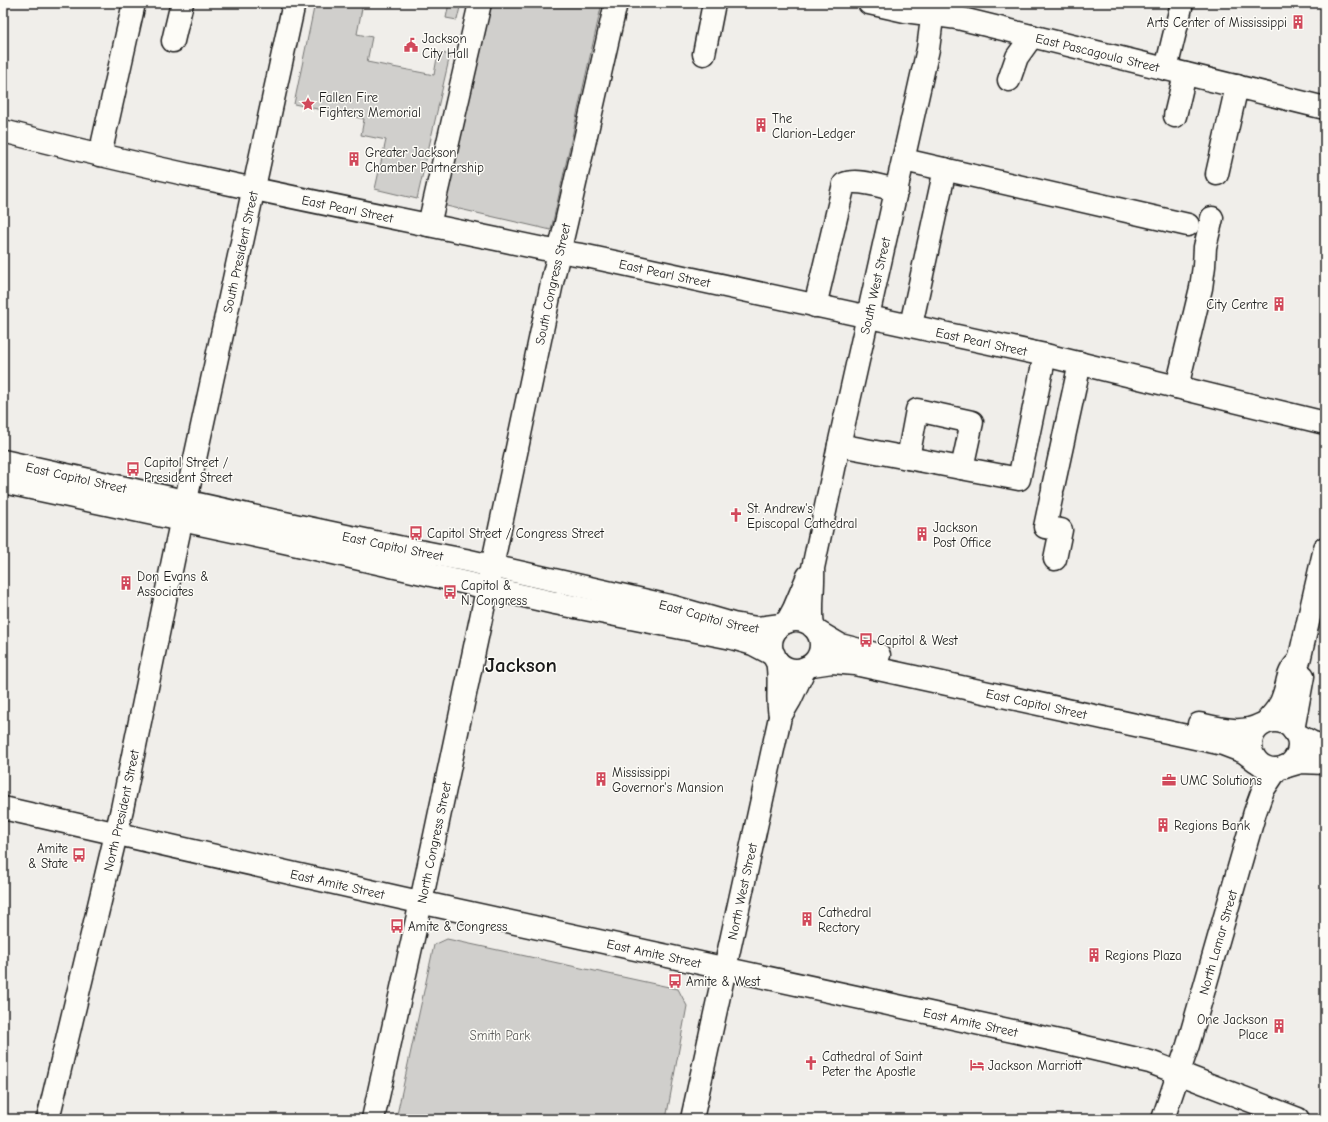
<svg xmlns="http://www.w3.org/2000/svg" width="1328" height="1122" font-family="'Comic Neue',sans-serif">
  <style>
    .green { fill: #d0cfcc; stroke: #767674 }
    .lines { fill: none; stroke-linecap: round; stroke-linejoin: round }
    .minor-casing { stroke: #1c1c1c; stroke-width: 25 }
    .major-casing { stroke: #1c1c1c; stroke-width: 25 }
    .minor { stroke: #fdfcf7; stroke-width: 22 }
    .major { stroke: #fdfcf7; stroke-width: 22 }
    .labels { text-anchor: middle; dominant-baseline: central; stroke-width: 3; stroke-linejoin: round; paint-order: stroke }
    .poi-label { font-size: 13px; fill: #1c1c1c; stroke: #fdfcf7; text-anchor: start }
    .street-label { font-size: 13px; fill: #1c1c1c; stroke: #fdfcf7 }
    .park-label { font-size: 13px; fill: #5b5b5a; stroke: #fdfcf7 }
    .town-label { font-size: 21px; font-weight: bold; fill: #1c1c1c; stroke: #fdfcf7 }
  </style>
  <rect width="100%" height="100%" fill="#f0eeea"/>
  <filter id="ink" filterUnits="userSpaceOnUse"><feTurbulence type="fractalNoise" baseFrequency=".025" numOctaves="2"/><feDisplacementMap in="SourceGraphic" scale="8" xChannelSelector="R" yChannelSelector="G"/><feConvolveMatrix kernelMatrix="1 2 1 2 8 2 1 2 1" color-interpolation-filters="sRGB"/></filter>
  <g filter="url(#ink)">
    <g class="green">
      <polygon points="315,3 363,3 357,34 372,37 367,62 434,75 438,52 450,55 417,199 375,189 386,140 361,135 364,119 294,104"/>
      <polygon points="449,3 461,3 457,20 446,18"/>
      <polygon points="488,3 602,3 551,230 442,205"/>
      <polygon points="447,939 678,989 687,1006 666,1119 396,1119 434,945"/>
    </g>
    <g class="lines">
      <defs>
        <g id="minor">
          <polyline points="173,41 182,3"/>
          <polyline points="704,54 714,3"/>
          <polyline points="1166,69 1182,3"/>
          <polyline points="1009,80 1017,57 1032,36"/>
          <polyline points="1175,116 1185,74"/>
          <polyline points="100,155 134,3"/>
          <polyline points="904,160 1188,225"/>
          <polyline points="1217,174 1237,86"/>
          <polyline points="429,225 480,3"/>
          <path d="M815,306L844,184C857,178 882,187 897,190"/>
          <polyline points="911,325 945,169"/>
          <polyline points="1177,387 1201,288 1204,266 1205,247 1212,218"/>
          <polyline points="839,445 1019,479 1045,355"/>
          <polyline points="908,458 917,410 972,422 962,468"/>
          <polyline points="1053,487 1080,363"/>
          <polyline points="1052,494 1045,527 1061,530 1055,559"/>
          <polyline points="787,622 794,609 808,576"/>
          <path id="s1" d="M813,627C810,607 814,588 813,568L839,445L928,49L934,3"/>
          <path d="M777,661C781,679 776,697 780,715"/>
          <path d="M1265,723C1272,715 1280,708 1283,697C1289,682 1286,673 1299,661L1325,548"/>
          <polyline points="1293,730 1303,676"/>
          <path id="s2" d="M48,1119L122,809L176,546L294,3"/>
          <path id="s3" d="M373,1119L421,902L553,278L566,223L616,3"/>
          <path id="s4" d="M692,1119L780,717L790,700L805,668"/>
          <path id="s5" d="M1163,1119L1188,1045L1255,812L1263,790L1277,769"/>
        </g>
        <g id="major">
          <path id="s6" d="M869,3L905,11L958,18L1325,108"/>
          <path id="s7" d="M3,131C182,177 364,211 544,249L582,255L1045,355L1325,423"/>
          <path id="s8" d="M3,461L275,521L403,548L465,560L674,607L733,624L757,628L781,625"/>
          <polyline points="3,482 280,541 555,603 732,638 753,644 774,655"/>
          <circle cx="796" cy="645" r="25"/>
          <polyline points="818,632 840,645 879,655"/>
          <path id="s9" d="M812,665L832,662L855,664L1223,744L1244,752L1256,761"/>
          <circle cx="1275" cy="745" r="24"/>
          <path d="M1199,724C1218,728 1241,735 1260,725"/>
          <polyline points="1296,734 1311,742 1325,747"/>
          <polyline points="1284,767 1301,762 1325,763"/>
          <path id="s10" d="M3,808L401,898L1068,1043L1150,1062L1298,1119"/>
        </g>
      </defs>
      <use href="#minor" class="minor-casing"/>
      <use href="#major" class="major-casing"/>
      <use href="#minor" class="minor"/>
      <use href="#major" class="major"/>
    </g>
  </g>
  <defs>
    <symbol id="building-bare" viewBox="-9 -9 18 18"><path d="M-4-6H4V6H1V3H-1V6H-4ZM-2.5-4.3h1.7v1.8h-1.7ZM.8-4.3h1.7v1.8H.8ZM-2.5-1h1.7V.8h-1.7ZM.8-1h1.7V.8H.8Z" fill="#d1495b" stroke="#fdfcf7" stroke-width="2.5" paint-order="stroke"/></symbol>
    <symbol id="civic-bare" viewBox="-9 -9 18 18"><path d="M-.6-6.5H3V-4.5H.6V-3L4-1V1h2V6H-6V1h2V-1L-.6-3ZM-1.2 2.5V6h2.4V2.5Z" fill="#d1495b" stroke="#fdfcf7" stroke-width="2.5" paint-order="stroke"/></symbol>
    <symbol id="sight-bare" viewBox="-9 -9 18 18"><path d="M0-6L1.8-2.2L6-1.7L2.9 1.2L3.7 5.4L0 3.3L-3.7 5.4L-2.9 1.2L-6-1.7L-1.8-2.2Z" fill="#d1495b" stroke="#fdfcf7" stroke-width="2.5" paint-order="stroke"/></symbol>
    <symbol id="bus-bare" viewBox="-9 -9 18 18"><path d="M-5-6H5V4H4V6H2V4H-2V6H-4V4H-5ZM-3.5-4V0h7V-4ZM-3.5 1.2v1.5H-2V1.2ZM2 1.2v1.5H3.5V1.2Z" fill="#d1495b" stroke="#fdfcf7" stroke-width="2.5" paint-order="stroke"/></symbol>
    <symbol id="church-bare" viewBox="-9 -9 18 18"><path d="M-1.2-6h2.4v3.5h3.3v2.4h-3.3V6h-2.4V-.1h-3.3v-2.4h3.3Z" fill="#d1495b" stroke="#fdfcf7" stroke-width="2.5" paint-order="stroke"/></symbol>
    <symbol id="office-bare" viewBox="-9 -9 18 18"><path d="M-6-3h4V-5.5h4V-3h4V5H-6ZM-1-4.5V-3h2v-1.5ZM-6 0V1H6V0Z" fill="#d1495b" stroke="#fdfcf7" stroke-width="2.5" paint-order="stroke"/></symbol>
    <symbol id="hotel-bare" viewBox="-9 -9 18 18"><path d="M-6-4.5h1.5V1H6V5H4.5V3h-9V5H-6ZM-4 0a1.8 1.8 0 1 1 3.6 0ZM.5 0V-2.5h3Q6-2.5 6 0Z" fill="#d1495b" stroke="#fdfcf7" stroke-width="2.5" paint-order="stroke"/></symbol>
  </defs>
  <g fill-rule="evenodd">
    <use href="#building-bare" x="1288" y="12" width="20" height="20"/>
    <use href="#civic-bare" x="401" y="35" width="20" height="20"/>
    <use href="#sight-bare" x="298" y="94" width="20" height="20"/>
    <use href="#building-bare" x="751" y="115" width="20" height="20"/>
    <use href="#building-bare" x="344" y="149" width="20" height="20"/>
    <use href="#building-bare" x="1269" y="294" width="20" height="20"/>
    <use href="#bus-bare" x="123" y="459" width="20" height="20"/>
    <use href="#church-bare" x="726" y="505" width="20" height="20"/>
    <use href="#bus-bare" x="406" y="523" width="20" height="20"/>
    <use href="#building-bare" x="912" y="524" width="20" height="20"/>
    <use href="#building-bare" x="116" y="573" width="20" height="20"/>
    <use href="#bus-bare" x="440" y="582" width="20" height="20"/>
    <use href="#bus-bare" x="856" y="630" width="20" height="20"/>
    <use href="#building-bare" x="591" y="769" width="20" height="20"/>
    <use href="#office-bare" x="1159" y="770" width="20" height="20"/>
    <use href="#building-bare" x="1153" y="815" width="20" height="20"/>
    <use href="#bus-bare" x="69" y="845" width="20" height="20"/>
    <use href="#building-bare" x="797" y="909" width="20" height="20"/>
    <use href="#bus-bare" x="387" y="916" width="20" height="20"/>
    <use href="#building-bare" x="1084" y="945" width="20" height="20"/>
    <use href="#bus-bare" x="665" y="971" width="20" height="20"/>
    <use href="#building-bare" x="1269" y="1016" width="20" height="20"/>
    <use href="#church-bare" x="801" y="1053" width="20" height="20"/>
    <use href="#hotel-bare" x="967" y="1055" width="20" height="20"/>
  </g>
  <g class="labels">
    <g class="poi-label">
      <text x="1287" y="22" text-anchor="end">Arts Center of Mississippi</text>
      <text x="422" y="38">Jackson<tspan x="422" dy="15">City Hall</tspan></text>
      <text x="319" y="97">Fallen Fire<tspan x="319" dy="15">Fighters Memorial</tspan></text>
      <text x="772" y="118">The<tspan x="772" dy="15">Clarion-Ledger</tspan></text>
      <text x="365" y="152">Greater Jackson<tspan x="365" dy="15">Chamber Partnership</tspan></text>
      <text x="1268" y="304" text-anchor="end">City Centre</text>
      <text x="144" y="462">Capitol Street /<tspan x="144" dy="15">President Street</tspan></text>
      <text x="747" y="508">St. Andrew's<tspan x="747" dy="15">Episcopal Cathedral</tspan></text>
      <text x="933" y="527">Jackson<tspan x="933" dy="15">Post Office</tspan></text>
      <text x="427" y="533">Capitol Street / Congress Street</text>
      <text x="137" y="576">Don Evans &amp;<tspan x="137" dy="15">Associates</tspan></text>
      <text x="461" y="585">Capitol &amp;<tspan x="461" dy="15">N. Congress</tspan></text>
      <text x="877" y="640">Capitol &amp; West</text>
      <text x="612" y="772">Mississippi<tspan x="612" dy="15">Governor's Mansion</tspan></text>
      <text x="1180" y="780">UMC Solutions</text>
      <text x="1174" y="825">Regions Bank</text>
      <text x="68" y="848" text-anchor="end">Amite<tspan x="68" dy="15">&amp; State</tspan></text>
      <text x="818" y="912">Cathedral<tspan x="818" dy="15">Rectory</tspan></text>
      <text x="408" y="926">Amite &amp; Congress</text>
      <text x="1105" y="955">Regions Plaza</text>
      <text x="686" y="981">Amite &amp; West</text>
      <text x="1268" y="1019" text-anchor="end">One Jackson<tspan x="1268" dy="15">Place</tspan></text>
      <text x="822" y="1056">Cathedral of Saint<tspan x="822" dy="15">Peter the Apostle</tspan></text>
      <text x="988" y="1065">Jackson Marriott</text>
    </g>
    <g class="street-label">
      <text stroke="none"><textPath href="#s6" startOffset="234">East Pascagoula Street</textPath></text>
      <text stroke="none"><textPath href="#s7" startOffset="353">East Pearl Street</textPath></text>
      <text stroke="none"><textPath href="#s2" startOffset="888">South President Street</textPath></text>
      <text stroke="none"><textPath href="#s7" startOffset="677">East Pearl Street</textPath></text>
      <text stroke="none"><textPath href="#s3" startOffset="854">South Congress Street</textPath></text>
      <text stroke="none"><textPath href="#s1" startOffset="348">South West Street</textPath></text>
      <text stroke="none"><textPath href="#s7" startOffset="1001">East Pearl Street</textPath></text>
      <text stroke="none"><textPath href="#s8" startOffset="75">East Capitol Street</textPath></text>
      <text stroke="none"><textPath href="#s8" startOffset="399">East Capitol Street</textPath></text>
      <text stroke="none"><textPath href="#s8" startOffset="723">East Capitol Street</textPath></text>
      <text stroke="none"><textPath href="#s9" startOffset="229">East Capitol Street</textPath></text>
      <text stroke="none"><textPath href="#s2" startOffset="317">North President Street</textPath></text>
      <text stroke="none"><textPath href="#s3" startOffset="283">North Congress Street</textPath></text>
      <text stroke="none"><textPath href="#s10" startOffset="343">East Amite Street</textPath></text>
      <text stroke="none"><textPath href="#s4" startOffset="233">North West Street</textPath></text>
      <text stroke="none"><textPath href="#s5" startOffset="185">North Lamar Street</textPath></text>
      <text stroke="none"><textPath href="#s10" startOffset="667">East Amite Street</textPath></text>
      <text stroke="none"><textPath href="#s10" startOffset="991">East Amite Street</textPath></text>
    </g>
    <g class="park-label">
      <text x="500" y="1035">Smith Park</text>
    </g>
    <g class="town-label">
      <text x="521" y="665">Jackson</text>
    </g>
  </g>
  <rect width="1328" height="1122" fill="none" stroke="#fdfcf7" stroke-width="16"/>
  <rect x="8" y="8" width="1312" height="1106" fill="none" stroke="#1c1c1c" stroke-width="1.5" filter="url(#ink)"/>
</svg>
